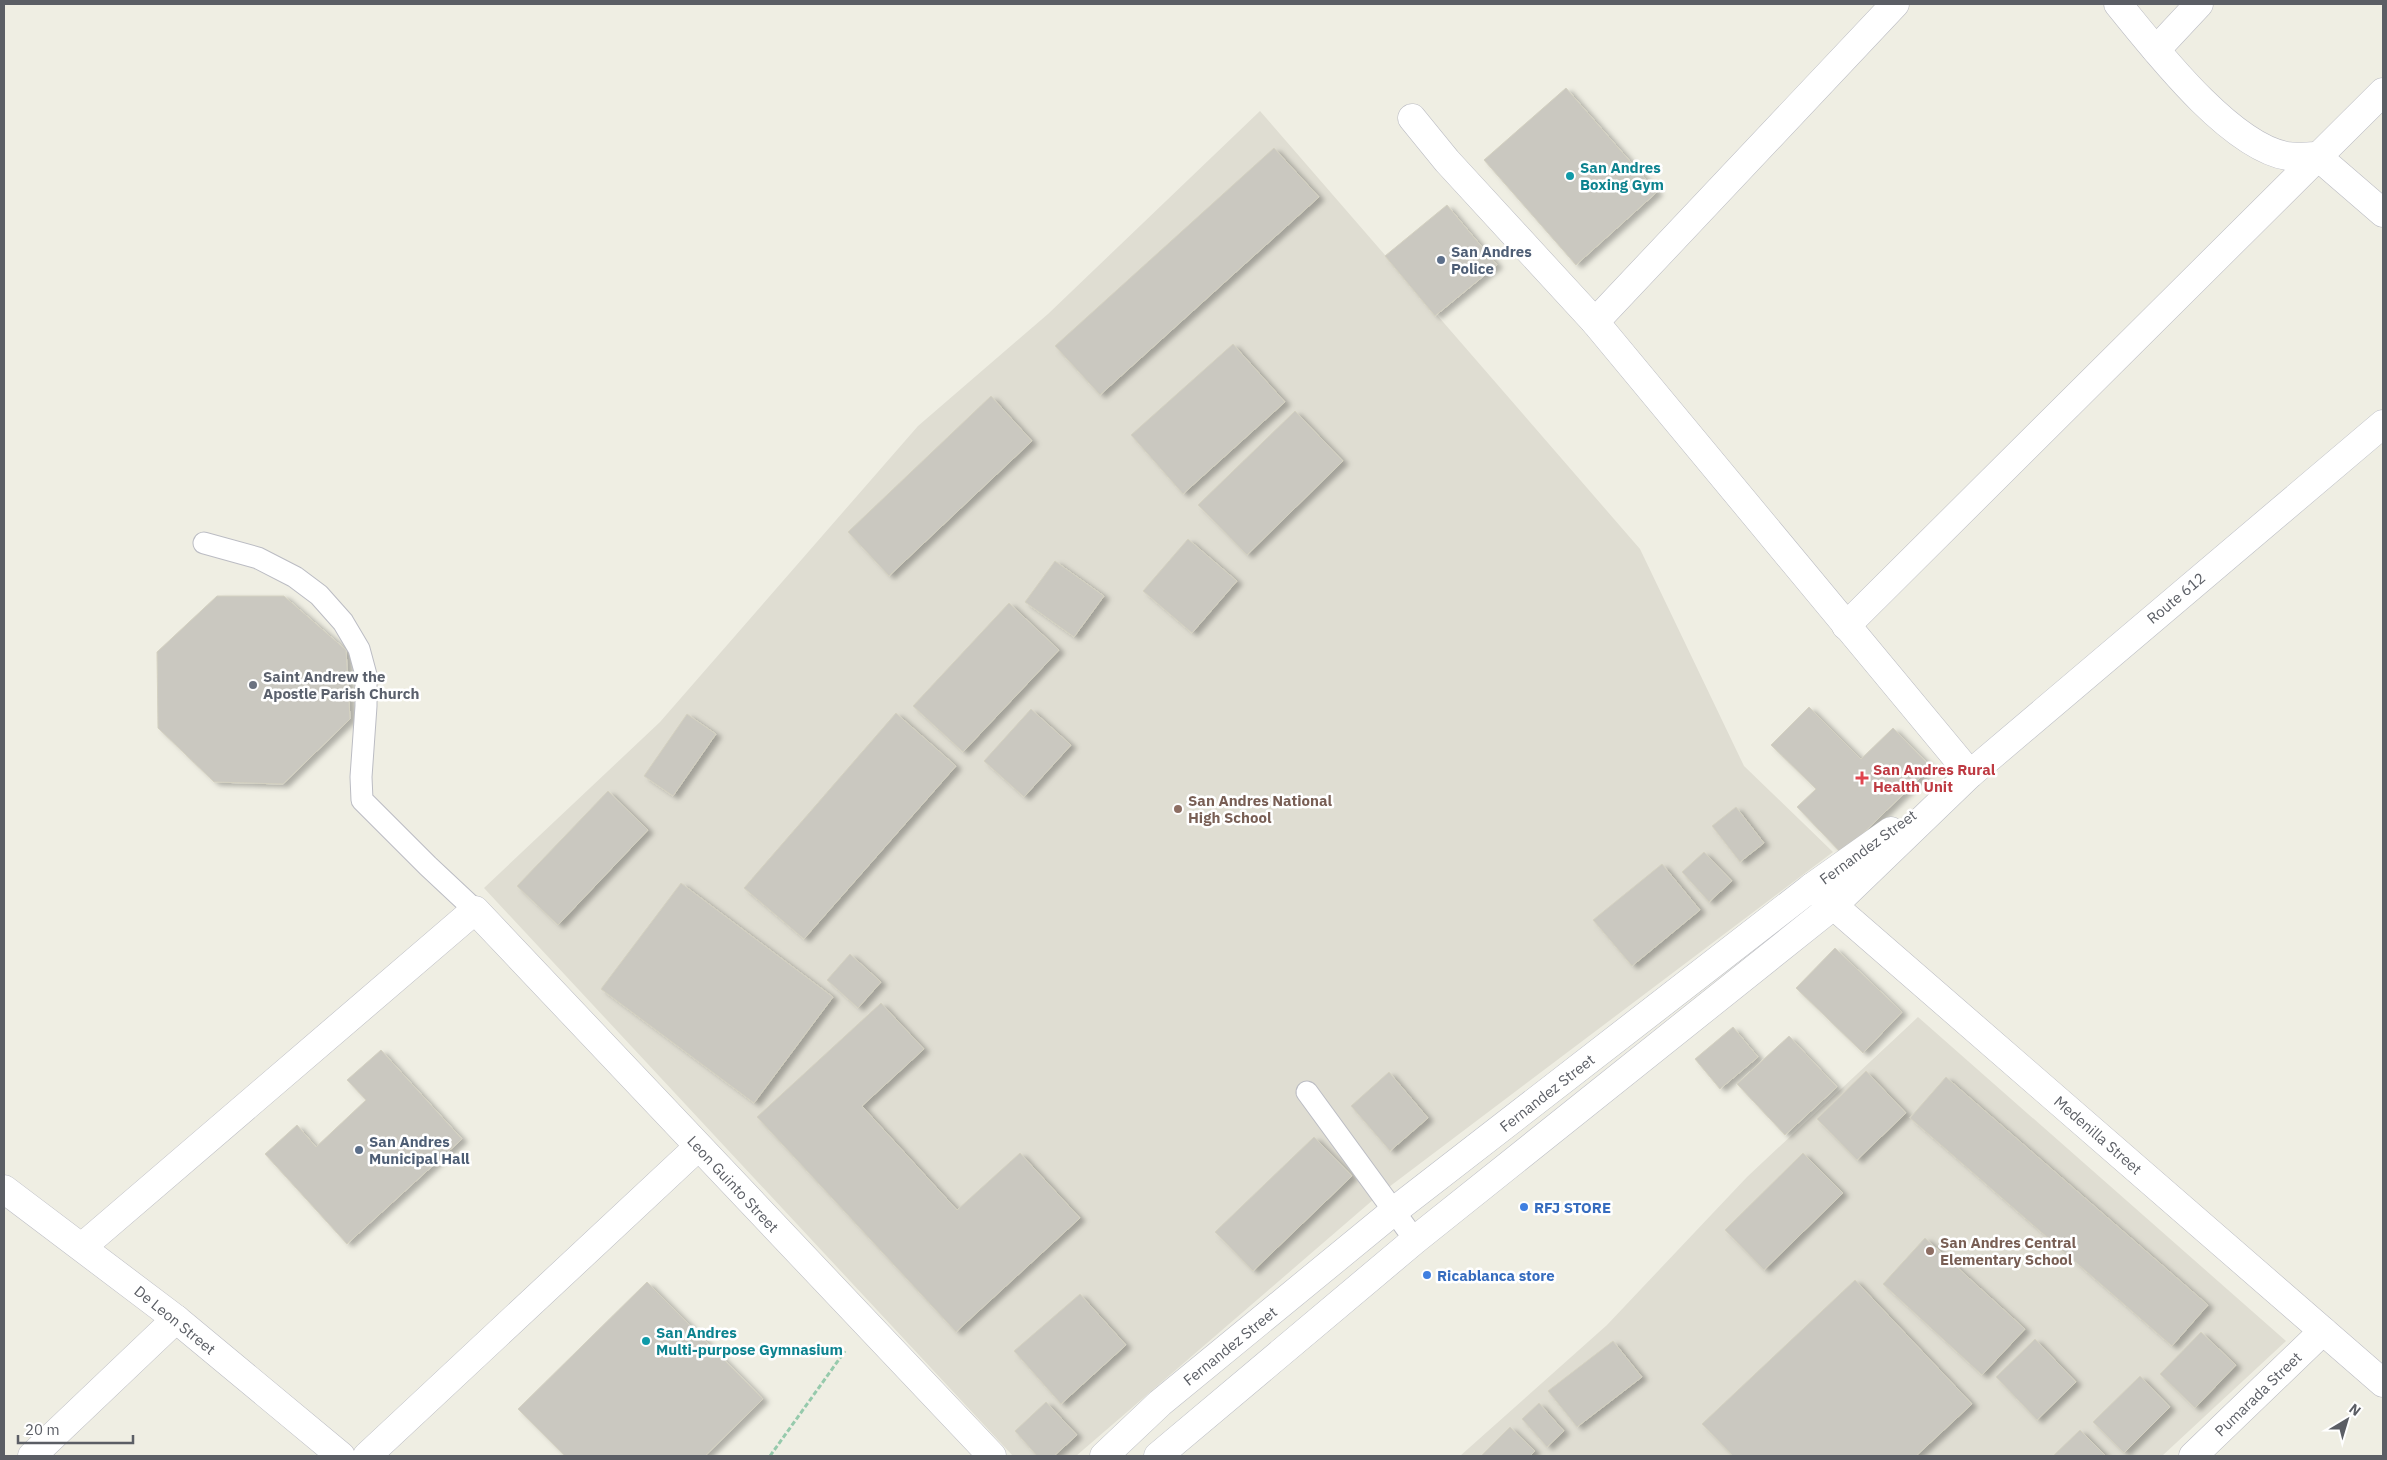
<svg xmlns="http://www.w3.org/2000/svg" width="2387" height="1460" font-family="'IBM Plex Sans',sans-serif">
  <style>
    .education { fill: #dfddd2 }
    .building { fill: #cac8c0; stroke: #d4d1c1; filter: url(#shadow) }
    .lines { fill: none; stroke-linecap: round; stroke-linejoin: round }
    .service-casing { stroke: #bbbcc3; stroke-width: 23 }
    .minor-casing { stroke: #bbbcc3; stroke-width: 29 }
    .tertiary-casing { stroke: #bbbcc3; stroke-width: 29 }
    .secondary-casing { stroke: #bcbec5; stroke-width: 29 }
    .path { stroke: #96caac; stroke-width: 3; stroke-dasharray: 5 2.5; stroke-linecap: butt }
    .service { stroke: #fff; stroke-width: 21 }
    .minor { stroke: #fff; stroke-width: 28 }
    .tertiary { stroke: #fff; stroke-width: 28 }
    .secondary { stroke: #fff; stroke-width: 28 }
    .culture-dot { fill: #0f9aa8; stroke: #fff; stroke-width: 2 }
    .service-dot { fill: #5c6f8a; stroke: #fff; stroke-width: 2 }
    .worship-dot { fill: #6b7280; stroke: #fff; stroke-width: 2 }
    .health-dot { fill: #e0444e; stroke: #fff; stroke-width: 2 }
    .education-dot { fill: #8d6e63; stroke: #fff; stroke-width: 2 }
    .shop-dot { fill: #3f7fe0; stroke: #fff; stroke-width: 2 }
    .labels { text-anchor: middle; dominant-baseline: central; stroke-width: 5; stroke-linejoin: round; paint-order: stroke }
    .culture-label { font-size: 15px; font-weight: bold; fill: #0d838f; stroke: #fff; text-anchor: start }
    .service-label { font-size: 15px; font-weight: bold; fill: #4e5e75; stroke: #fff; text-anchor: start }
    .street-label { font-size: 15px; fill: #5b5e65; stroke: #fff }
    .worship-label { font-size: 15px; font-weight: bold; fill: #5b616d; stroke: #fff; text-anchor: start }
    .health-label { font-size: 15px; font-weight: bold; fill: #be3a42; stroke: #fff; text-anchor: start }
    .education-label { font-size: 15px; font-weight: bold; fill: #785e54; stroke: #fff; text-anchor: start }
    .shop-label { font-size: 15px; font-weight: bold; fill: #366cbe; stroke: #fff; text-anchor: start }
  </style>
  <defs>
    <filter id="shadow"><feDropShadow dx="5.5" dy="3" stdDeviation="2.5" flood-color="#0004"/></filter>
  </defs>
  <rect width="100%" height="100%" fill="#efeee3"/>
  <g class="education">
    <polygon points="1260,111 1640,549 1744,766 1833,852 1381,1193 1076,1456 1013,1456 484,888 660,722 918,426 1048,314"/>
    <polygon points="1918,1017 2286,1341 2162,1456 1460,1456 1607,1325 1747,1177"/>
  </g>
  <g class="building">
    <polygon points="1566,88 1657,192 1576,265 1484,160"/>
    <polygon points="1274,148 1319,197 1100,395 1055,346"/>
    <polygon points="1447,205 1497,265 1435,316 1385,256"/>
    <polygon points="1233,344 1285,402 1183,494 1131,435"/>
    <polygon points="991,396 1032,441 889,576 848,532"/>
    <polygon points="1295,411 1343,461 1247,555 1198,505"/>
    <polygon points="1188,539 1237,581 1192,633 1143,591"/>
    <polygon points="1055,561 1104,596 1074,637 1025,602"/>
    <polygon points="217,596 284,596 346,650 350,719 283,784 214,782 158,728 157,652"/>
    <polygon points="1009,603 1059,650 963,752 913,706"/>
    <polygon points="1809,707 1861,759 1893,728 1931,767 1842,854 1797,807 1816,789 1771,745"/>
    <polygon points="1031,709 1071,745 1024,797 984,761"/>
    <polygon points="896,713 956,766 804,939 744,888"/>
    <polygon points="687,714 716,734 673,796 644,776"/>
    <polygon points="608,791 648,830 558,925 517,886"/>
    <polygon points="1736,807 1764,843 1740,862 1712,826"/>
    <polygon points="1704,852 1732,881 1709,902 1682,872"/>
    <polygon points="1662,864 1700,910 1632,966 1593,920"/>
    <polygon points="681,883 833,997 754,1103 601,989"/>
    <polygon points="1835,948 1902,1012 1863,1053 1796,988"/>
    <polygon points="850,954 881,982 858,1008 827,980"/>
    <polygon points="881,1003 924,1049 862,1106 957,1210 1020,1153 1080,1218 956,1332 757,1117"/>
    <polygon points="1733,1027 1758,1057 1720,1089 1695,1059"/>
    <polygon points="1789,1036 1837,1087 1785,1135 1737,1084"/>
    <polygon points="381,1050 462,1139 347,1244 265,1154 297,1125 316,1147 366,1100 347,1080"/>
    <polygon points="1866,1071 1906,1113 1857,1160 1817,1119"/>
    <polygon points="1389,1072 1428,1118 1390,1151 1351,1106"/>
    <polygon points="1946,1077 2208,1305 2172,1346 1910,1118"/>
    <polygon points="1314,1137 1352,1176 1253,1271 1215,1232"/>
    <polygon points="1803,1153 1843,1193 1764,1270 1725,1230"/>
    <polygon points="1925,1238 2025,1329 1982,1375 1883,1284"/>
    <polygon points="1855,1280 1972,1404 1916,1456 1733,1456 1702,1424"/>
    <polygon points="647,1282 763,1399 705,1456 565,1456 518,1409"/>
    <polygon points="1080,1294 1126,1345 1061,1404 1014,1351"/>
    <polygon points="2201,1332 2236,1365 2195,1408 2160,1374"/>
    <polygon points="2035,1339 2076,1382 2037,1420 1996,1377"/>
    <polygon points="1613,1341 1642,1377 1577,1427 1548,1391"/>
    <polygon points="2140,1376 2170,1407 2124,1453 2093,1422"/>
    <polygon points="1046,1402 1077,1435 1054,1456 1037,1456 1015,1431"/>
    <polygon points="1539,1403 1564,1431 1547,1447 1522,1419"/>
    <polygon points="1510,1427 1535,1451 1530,1456 1481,1456"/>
    <polygon points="2080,1430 2106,1456 2053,1456"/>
  </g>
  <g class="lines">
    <defs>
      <g id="service">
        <polyline points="204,543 258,558 295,577 319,595 343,622 359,649 366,675 366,706 361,777 362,800 428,866 475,910"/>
        <polyline points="1307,1092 1415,1240"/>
      </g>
      <g id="minor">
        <path d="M2118,4C2154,48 2229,146 2287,156C2296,158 2308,156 2317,156L2383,213"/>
        <polyline points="2156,50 2199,4"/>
        <polyline points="1412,118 1447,161 1595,322 1970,774"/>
        <polyline points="1595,322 1895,4"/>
        <polyline points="1846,626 2383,92"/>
        <polyline points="4,1189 176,1319 341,1456"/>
        <polyline points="82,1247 475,910 992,1456"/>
        <polyline points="32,1456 176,1319"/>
        <polyline points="367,1456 698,1147"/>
      </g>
      <g id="tertiary">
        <polyline points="1812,887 2383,1383"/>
        <polyline points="2193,1456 2323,1331"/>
      </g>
      <g id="secondary">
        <polyline points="1104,1456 1160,1403 1394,1211 1812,887 1891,831"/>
        <polyline points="1158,1456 1415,1240 1833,906 1970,774 2383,424"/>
      </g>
    </defs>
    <use href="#service" class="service-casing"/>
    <use href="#minor" class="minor-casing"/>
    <use href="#tertiary" class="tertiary-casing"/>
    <use href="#secondary" class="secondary-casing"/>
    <polyline class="path" points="770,1456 845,1351"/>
    <use href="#service" class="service"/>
    <use href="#minor" class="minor"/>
    <use href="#tertiary" class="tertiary"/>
    <use href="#secondary" class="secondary"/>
  </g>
  <g class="culture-dot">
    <circle cx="1570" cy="176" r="5"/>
    <circle cx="646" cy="1341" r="5"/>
  </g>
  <g class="service-dot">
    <circle cx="1441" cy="260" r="5"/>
    <circle cx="359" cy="1150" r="5"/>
  </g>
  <circle class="worship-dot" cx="253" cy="685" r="5"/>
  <path class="health-dot" d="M1859.5 770.5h5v5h5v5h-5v5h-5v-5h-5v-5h5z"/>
  <g class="education-dot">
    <circle cx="1178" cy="809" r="5"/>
    <circle cx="1930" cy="1251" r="5"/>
  </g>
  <g class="shop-dot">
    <circle cx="1524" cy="1207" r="5"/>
    <circle cx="1427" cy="1275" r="5"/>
  </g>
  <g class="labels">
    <g class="culture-label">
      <text x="1580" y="167">San Andres<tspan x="1580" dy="17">Boxing Gym</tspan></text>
      <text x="656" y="1332">San Andres<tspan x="656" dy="17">Multi-purpose Gymnasium</tspan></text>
    </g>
    <g class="service-label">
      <text x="1451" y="251">San Andres<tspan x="1451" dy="17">Police</tspan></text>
      <text x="369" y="1141">San Andres<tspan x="369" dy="17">Municipal Hall</tspan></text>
    </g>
    <g class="street-label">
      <text transform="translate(2176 598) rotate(-40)">Route 612</text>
      <text transform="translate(1868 847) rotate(-36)">Fernandez Street</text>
      <text transform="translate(1547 1093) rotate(-38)">Fernandez Street</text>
      <text transform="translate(2098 1135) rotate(41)">Medenilla Street</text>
      <text transform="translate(733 1184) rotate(47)">Leon Guinto Street</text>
      <text transform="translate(175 1320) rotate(39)">De Leon Street</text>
      <text transform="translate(1230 1346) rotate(-39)">Fernandez Street</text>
      <text transform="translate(2258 1394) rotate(-44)">Pumarada Street</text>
    </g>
    <g class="worship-label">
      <text x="263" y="676">Saint Andrew the<tspan x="263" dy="17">Apostle Parish Church</tspan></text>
    </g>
    <g class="health-label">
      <text x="1873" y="769">San Andres Rural<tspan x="1873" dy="17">Health Unit</tspan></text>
    </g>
    <g class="education-label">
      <text x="1188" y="800">San Andres National<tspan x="1188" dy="17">High School</tspan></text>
      <text x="1940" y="1242">San Andres Central<tspan x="1940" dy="17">Elementary School</tspan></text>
    </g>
    <g class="shop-label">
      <text x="1534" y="1207">RFJ STORE</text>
      <text x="1437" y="1275">Ricablanca store</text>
    </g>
  </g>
  <rect width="2387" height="1460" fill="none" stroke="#5b5e65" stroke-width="10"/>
  <g transform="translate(2347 1420) rotate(38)" stroke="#ffffff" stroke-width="4" paint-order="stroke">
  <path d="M0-4L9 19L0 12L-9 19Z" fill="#5b5e65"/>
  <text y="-8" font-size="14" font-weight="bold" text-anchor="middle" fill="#5b5e65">N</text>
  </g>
  <path d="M18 1435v8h115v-8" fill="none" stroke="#5b5e65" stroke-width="2.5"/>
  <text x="25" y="1435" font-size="15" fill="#5b5e65" stroke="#ffffff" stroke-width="4" paint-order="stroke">20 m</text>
</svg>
